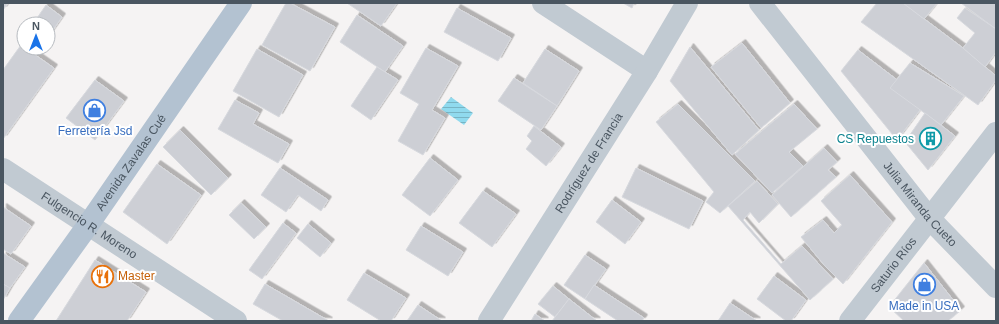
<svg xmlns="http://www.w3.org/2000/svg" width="999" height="324" font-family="Arial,sans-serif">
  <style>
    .water { fill: url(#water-rules) }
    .building { fill: #cdcfd5; stroke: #d7d9de; filter: url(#shadow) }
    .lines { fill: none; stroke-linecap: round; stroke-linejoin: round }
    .minor { stroke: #c1cad2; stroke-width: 22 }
    .major { stroke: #b3c2d1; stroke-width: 22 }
    .labels { text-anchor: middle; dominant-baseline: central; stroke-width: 4; stroke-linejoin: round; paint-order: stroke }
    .shop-label { font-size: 12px; fill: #366cbe; stroke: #fff }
    .culture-label { font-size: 12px; fill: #0d838f; stroke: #fff; text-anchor: end }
    .street-label { font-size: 12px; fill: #4a5661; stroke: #fff }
    .food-label { font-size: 12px; fill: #c56008; stroke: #fff; text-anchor: start }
  </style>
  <defs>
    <pattern id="water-rules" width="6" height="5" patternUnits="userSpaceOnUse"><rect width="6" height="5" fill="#90daee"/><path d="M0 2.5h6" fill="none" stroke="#78b4c4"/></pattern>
    <filter id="shadow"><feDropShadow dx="3.5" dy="-3.5" stdDeviation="0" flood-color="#0004"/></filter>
  </defs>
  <rect width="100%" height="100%" fill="#f5f3f3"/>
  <polygon class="water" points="451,97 473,113 464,125 441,109"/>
  <g class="building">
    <polygon points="3,3 8,3 3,10"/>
    <polygon points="286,3 290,3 335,27 310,71 262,45"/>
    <polygon points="347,3 397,3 381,26"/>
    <polygon points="623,3 634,3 632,8"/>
    <polygon points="877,3 903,3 963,48 996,76 996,80 978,105 861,22"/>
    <polygon points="903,3 937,3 924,19"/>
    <polygon points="961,3 996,3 996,29"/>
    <polygon points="46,5 62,17 48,37 48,24 33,24"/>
    <polygon points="457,8 511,38 498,61 444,32"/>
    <polygon points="965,8 996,29 996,52 985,67 963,48 975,33 957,18"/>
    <polygon points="357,15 403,46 385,72 340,42"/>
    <polygon points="742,43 790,103 761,128 711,67"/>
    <polygon points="21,45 54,68 3,139 3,70"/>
    <polygon points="690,47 759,130 732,155 670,81"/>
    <polygon points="426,48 458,66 432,110 445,118 423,155 398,141 419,104 400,93"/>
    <polygon points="257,49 303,75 279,117 233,91"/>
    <polygon points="545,49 579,71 557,106 523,83"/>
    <polygon points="858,50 926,102 897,140 841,71"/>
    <polygon points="910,63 964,96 941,125 890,88"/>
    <polygon points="377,67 398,80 371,120 351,106"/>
    <polygon points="514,78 557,106 541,130 498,101"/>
    <polygon points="95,80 124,101 95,140 66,118"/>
    <polygon points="235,100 259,113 253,124 289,144 278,163 218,129"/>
    <polygon points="678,104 755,181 720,213 706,202 714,192 656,122"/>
    <polygon points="794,104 817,129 789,152 803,166 772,193 735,154"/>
    <polygon points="925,113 955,136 928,170 905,142"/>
    <polygon points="534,126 561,147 546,166 526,149 532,141 527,136"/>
    <polygon points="180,130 228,178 211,195 163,147"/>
    <polygon points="824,148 837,162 828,170 836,177 791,217 772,195"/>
    <polygon points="430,158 458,180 430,216 402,195"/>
    <polygon points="157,164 201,195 167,244 123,212"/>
    <polygon points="280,168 328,200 321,211 298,195 286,212 261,195"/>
    <polygon points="636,168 703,201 689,229 622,197"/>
    <polygon points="850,175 892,222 843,284 825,266 801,237 823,220 834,233 842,225 821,201"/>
    <polygon points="757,181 778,204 759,223 750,212 743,220 781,264 802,246 833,279 810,300 728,206"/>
    <polygon points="483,191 516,214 492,247 459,223"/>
    <polygon points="612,200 641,222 625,244 596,222"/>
    <polygon points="241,203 266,227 254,239 229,215"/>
    <polygon points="3,207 31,226 11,254 3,249"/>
    <polygon points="283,223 296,233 262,279 249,270"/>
    <polygon points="308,224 331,243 320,257 297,238"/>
    <polygon points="421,226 463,252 448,276 406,250"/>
    <polygon points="3,253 25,267 10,288 3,284"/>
    <polygon points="585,255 606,269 585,299 564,285"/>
    <polygon points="95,260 146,292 127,321 56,321"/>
    <polygon points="924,263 961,310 948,321 904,321 889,307"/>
    <polygon points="364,273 406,298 391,321 381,321 347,300"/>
    <polygon points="774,276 806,300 791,321 786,321 757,299"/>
    <polygon points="3,284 10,288 3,300"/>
    <polygon points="265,284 329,321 283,321 253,304"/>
    <polygon points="594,285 644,318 642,321 618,321 585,299"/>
    <polygon points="553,286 569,299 555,317 538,304"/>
    <polygon points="569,299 597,321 552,321"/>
    <polygon points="730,303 757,321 718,321"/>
    <polygon points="418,305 442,321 407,321"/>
    <polygon points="535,314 545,321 531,321"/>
  </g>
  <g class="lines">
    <g class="minor">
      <polyline points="543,3 647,71"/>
      <path id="s1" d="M760,3L929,218L996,287"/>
      <path id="s2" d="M3,169L236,321"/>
      <path id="s3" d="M489,321L647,71L687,3"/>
      <path id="s4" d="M850,321L996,133"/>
    </g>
    <path class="major" id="s5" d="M19,321L88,225L241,3"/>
  </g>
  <defs>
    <symbol id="shop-ring" viewBox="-11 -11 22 22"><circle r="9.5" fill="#fff" stroke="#3f7fe0" stroke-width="1.5"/><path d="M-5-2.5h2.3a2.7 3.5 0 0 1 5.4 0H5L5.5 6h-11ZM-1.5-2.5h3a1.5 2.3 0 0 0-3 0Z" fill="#3f7fe0"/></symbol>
    <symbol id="building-ring" viewBox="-11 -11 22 22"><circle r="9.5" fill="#fff" stroke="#0f9aa8" stroke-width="1.5"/><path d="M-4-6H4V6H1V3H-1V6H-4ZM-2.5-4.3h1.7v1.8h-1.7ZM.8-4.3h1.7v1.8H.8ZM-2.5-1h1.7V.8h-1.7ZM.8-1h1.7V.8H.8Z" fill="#0f9aa8"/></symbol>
    <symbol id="restaurant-ring" viewBox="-11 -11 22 22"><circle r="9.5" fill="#fff" stroke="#e8710a" stroke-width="1.5"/><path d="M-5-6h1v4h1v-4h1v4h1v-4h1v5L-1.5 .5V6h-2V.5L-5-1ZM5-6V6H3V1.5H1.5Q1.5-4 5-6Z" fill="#e8710a"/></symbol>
  </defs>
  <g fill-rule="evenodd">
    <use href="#shop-ring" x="82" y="98" width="25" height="25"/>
    <use href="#building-ring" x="918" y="126" width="25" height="25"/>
    <use href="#restaurant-ring" x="90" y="264" width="25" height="25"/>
    <use href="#shop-ring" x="912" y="272" width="25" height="25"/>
  </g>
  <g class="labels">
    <g class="shop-label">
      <text x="95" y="131">Ferretería Jsd</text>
      <text x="924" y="306">Made in USA</text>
    </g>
    <g class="culture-label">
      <text x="914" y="139">CS Repuestos</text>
    </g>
    <g class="street-label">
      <text stroke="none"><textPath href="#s5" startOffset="194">Avenida Zavalas Cué</textPath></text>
      <text stroke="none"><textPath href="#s3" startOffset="187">Rodríguez de Francia</textPath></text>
      <text stroke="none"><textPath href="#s1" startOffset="257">Julia Miranda Cueto</textPath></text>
      <text stroke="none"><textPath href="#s2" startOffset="103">Fulgencio R. Moreno</textPath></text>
      <text stroke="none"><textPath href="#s4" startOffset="71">Saturio Ríos</textPath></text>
    </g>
    <g class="food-label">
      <text x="118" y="276">Master</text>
    </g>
  </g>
  <rect width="999" height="324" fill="none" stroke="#4a5661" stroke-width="8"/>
  <g transform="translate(36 36)"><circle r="19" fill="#ffffff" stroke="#b7bbc0"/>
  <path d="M0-3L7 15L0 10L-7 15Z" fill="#1a73e8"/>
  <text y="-6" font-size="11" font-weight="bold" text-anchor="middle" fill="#4a5661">N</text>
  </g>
</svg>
